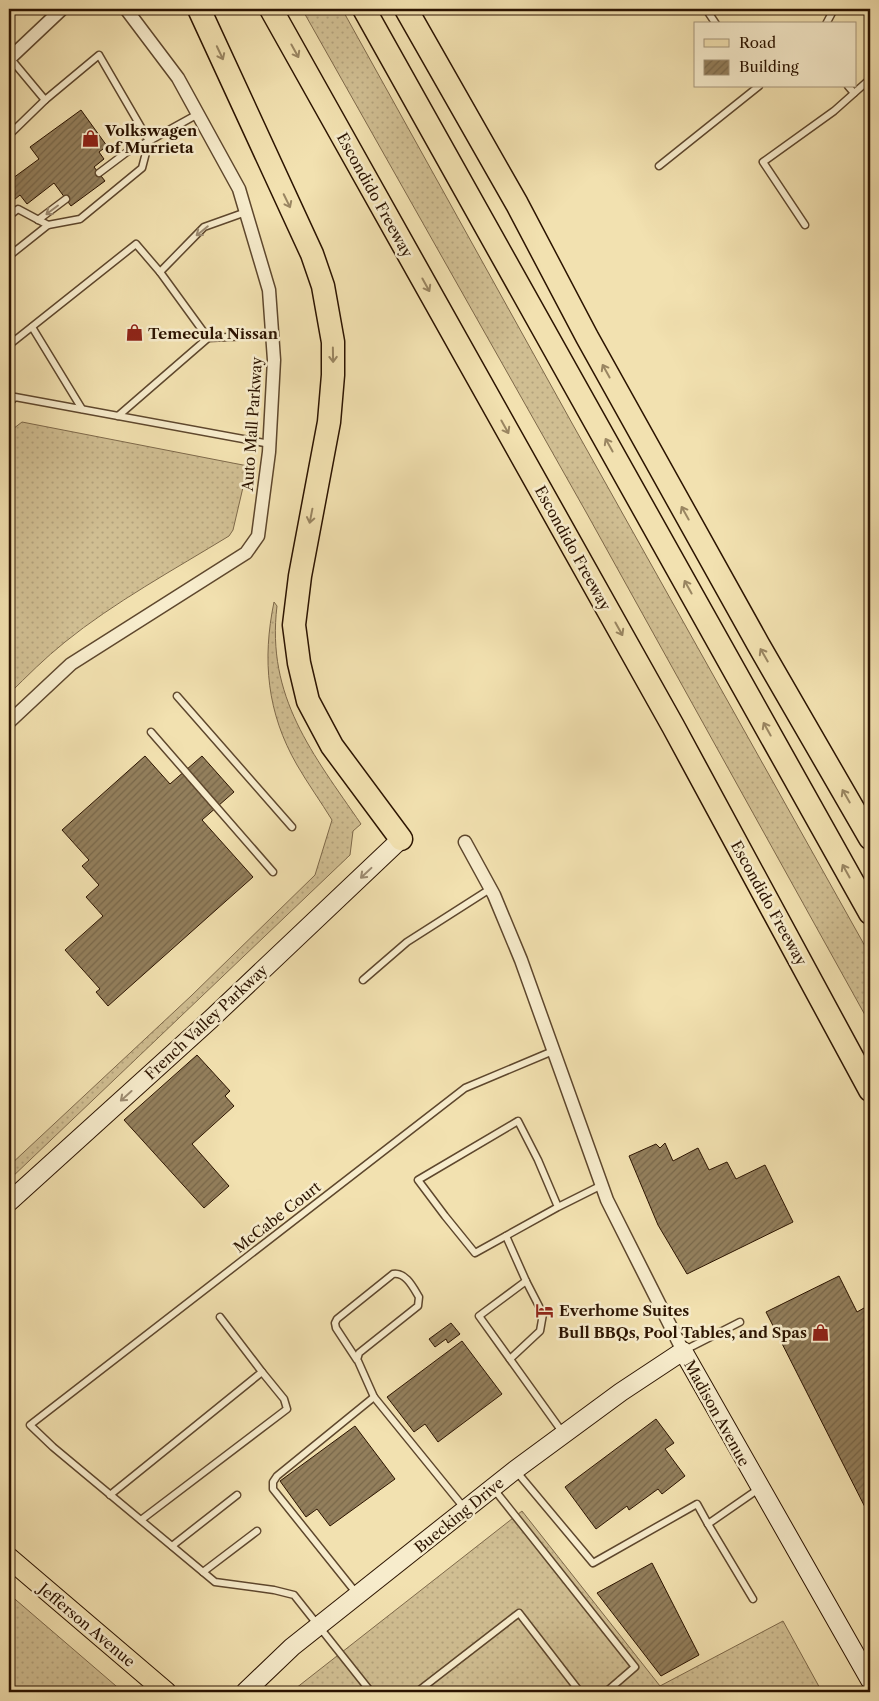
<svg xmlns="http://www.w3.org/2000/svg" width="879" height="1701" font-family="'Libre Caslon Text',serif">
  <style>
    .grass { fill: url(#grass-dots); stroke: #7e694a }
    .building { fill: url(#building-hatch); stroke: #2c1401 }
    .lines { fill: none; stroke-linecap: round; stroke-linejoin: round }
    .lane-casing { stroke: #5e472d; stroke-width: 9 }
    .street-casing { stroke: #5e472d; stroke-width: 15 }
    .secondary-casing { stroke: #2c1401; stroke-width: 20 }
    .primary-casing { stroke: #2c1401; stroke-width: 22 }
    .highway-casing { stroke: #2c1401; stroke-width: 25 }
    .lane { stroke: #f7eccc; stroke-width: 6 }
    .street { stroke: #f7eccc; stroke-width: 12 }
    .secondary { stroke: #f7eccc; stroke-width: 18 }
    .primary { stroke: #f2e1b0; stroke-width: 20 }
    .highway { stroke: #f2e1b0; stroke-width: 22 }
    .oneway { stroke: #998561 }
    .oneway2 { stroke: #9c8b71 }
    .labels { text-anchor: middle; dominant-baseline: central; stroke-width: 5; stroke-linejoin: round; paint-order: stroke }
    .poi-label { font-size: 15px; font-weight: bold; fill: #2c1401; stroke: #f7eccc; text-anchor: start }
    .street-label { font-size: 15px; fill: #2c1401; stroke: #f7eccc }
  </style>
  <defs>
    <pattern id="grass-dots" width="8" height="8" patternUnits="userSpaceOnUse" patternTransform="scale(1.25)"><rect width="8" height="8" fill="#d0be92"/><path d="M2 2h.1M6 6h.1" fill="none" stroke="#b3a27c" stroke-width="1.8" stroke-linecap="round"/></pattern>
    <pattern id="building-hatch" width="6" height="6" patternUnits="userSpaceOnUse" patternTransform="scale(1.25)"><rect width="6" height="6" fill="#937f5c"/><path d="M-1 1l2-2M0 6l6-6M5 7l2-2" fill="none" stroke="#78674a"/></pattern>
  </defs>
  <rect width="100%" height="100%" fill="#f2e1b0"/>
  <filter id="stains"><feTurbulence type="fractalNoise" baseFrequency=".004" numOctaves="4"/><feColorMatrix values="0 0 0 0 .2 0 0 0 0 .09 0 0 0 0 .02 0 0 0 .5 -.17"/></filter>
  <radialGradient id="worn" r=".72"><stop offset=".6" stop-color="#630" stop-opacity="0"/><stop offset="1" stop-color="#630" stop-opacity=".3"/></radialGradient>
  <g class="grass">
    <polygon points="302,9 342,9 573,425 870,955 870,1024 586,512"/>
    <path d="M22,422L248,466L233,530L229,536C175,569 113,603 65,642C45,658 27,676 9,694V432Z"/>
    <path d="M274,602L277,606C266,697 313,754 361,824L353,831L350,855L9,1180V1166L191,996L315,875L332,820C321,802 308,784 297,765C267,713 262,660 274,602Z"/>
    <polygon points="522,1511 660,1686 783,1621 822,1692 666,1692 660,1687 654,1692 291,1692"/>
    <polygon points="9,1594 123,1692 9,1692"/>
  </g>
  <g class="building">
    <polygon points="81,110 107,146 99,152 104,159 94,167 105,181 71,206 54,183 27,204 20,195 9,204 9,181 39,159 30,147"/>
    <polygon points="145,756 170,784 202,756 234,792 202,820 253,877 108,1006 96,992 100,989 65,950 103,916 86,897 99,885 82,866 89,860 62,830"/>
    <polygon points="197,1055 230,1091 225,1096 234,1106 192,1144 229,1186 204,1208 124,1120"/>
    <polygon points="665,1143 673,1161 698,1148 709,1170 727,1162 736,1179 765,1165 793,1222 687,1274 658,1225 629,1156 656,1144 660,1148"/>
    <polygon points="839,1276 857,1312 864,1308 870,1321 870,1517 766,1312"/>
    <polygon points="451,1323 460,1334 448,1343 446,1339 435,1347 429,1339"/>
    <polygon points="462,1341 502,1394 438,1442 425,1424 414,1432 387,1397"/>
    <polygon points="656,1419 674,1443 665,1449 685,1476 662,1494 658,1489 629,1510 627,1506 596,1529 565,1487"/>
    <polygon points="355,1426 395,1479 330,1526 317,1509 306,1517 280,1481"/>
    <polygon points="652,1563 699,1655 661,1676 597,1593"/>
  </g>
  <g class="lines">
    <defs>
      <g id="lane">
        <polyline points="706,9 716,24"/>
        <polyline points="826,24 834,9"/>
        <polyline points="10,58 45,100 99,55 149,141 198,114"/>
        <polyline points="848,86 854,93"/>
        <polyline points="9,135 45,100"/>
        <polyline points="659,166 759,86"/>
        <polyline points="99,173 127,152 149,141"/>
        <polyline points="9,216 18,209 48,225"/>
        <polyline points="38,220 66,199"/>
        <polyline points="805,225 763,162 834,111 870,79"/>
        <polyline points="9,256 48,225 80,219 142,168 149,141"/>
        <polyline points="160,272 204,227 246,212"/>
        <polyline points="32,327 82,409"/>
        <polyline points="9,345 136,244 160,272 208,338 272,335"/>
        <polyline points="9,403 15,397 270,444"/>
        <polyline points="118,416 208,338"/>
        <polyline points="177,696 292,827"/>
        <polyline points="151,732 273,872"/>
        <polyline points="363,980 407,942 490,889"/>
        <polyline points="558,1207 538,1160 518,1121 418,1180 445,1216 475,1253 558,1207 602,1185"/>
        <polyline points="506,1236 526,1281 479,1316 563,1433"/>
        <polyline points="685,1350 740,1322"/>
        <polyline points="510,1359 540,1331 543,1314 526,1281"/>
        <path d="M357,1360L359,1353L418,1306L419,1297C413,1287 406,1272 393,1274L337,1319L335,1323L336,1328L357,1360L358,1361L374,1397L465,1509"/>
        <polyline points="516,1471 593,1563 697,1504 708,1524 760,1488"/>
        <polyline points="493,1488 635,1667 606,1692"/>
        <polyline points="110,1495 262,1372 220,1317"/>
        <polyline points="141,1520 287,1409 284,1399 262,1372"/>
        <polyline points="708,1524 753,1599"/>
        <polyline points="172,1546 237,1495"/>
        <polyline points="203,1572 257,1531"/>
        <polyline points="357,1594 273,1489 273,1482 277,1476 374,1397"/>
        <polyline points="371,1692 294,1595 274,1590 215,1582 53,1447 30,1425 465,1088 553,1051"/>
        <polyline points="417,1692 519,1613 580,1692"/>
      </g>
      <g id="street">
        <polyline points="9,59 62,9"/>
        <polyline points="9,722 71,664 246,553 258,536 269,452 274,360 269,290 239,189 178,78 126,9"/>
        <polyline points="465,842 494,895 521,960 607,1200 683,1351"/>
      </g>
      <g id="secondary">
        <polyline points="9,1202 211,1019 401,839"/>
        <polyline points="245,1692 292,1647 515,1470 621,1392 683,1351 870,1680"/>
      </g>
      <polyline id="primary" points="9,1558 166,1692"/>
      <g id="highway">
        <polyline points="199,9 312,254 323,286 333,342 333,375 329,422 300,576 294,625 299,663 308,701 332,746 401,839"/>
        <polyline points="271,9 673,726 870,1090"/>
        <polyline points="364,9 870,913"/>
        <polyline points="406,9 517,204 587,337 758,644 870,838"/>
      </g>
    </defs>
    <use href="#lane" class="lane-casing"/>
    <use href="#street" class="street-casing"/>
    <use href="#secondary" class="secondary-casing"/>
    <use href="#primary" class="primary-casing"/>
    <use href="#highway" class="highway-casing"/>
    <use href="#lane" class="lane"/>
    <use href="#street" class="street"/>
    <use href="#secondary" class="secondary"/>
    <use href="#primary" class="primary"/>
    <use href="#highway" class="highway"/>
  </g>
  <defs><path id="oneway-shaft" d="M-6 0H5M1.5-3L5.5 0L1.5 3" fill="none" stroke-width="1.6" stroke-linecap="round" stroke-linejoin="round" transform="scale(1.25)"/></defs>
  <g class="oneway">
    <use href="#oneway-shaft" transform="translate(295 51) rotate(61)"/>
    <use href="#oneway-shaft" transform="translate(220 53) rotate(65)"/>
    <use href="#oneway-shaft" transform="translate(287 201) rotate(64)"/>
    <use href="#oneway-shaft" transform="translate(426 285) rotate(61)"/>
    <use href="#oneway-shaft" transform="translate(333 355) rotate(89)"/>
    <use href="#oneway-shaft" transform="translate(606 371) rotate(-119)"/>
    <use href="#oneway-shaft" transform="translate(505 427) rotate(61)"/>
    <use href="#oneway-shaft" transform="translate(609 445) rotate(-119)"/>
    <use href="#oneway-shaft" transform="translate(685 513) rotate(-119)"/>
    <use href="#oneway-shaft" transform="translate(311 516) rotate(101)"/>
    <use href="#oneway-shaft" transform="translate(688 587) rotate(-119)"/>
    <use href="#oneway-shaft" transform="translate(619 629) rotate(61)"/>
    <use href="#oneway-shaft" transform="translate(764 655) rotate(-120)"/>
    <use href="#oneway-shaft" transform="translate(767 729) rotate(-119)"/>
    <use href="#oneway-shaft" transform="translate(846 796) rotate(-120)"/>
    <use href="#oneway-shaft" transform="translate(846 871) rotate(-119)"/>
  </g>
  <g class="oneway2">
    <use href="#oneway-shaft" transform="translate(52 210) rotate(143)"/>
    <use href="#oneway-shaft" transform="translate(202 231) rotate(141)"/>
    <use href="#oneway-shaft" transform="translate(366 873) rotate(137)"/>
    <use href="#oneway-shaft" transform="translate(126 1096) rotate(138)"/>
  </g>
  <defs>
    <symbol id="shop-bare" viewBox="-9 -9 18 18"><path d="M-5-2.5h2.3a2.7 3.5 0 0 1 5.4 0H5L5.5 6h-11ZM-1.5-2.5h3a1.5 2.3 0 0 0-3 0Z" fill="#8f2418" stroke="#f7eccc" stroke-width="2.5" paint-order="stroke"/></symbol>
    <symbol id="hotel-bare" viewBox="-9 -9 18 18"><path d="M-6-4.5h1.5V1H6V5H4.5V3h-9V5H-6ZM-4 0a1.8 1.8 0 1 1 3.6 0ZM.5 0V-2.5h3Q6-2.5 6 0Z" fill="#8f2418" stroke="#f7eccc" stroke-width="2.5" paint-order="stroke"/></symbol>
  </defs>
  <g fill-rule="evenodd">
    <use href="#shop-bare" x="78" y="126" width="25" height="25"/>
    <use href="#shop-bare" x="122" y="320" width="25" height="25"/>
    <use href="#hotel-bare" x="532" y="1298" width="25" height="25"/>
    <use href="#shop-bare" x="808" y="1320" width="25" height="25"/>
  </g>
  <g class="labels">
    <g class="poi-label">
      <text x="105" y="130">Volkswagen<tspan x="105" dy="17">of Murrieta</tspan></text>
      <text x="148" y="333">Temecula Nissan</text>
      <text x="559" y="1310">Everhome Suites</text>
      <text x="807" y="1332" text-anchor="end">Bull BBQs, Pool Tables, and Spas</text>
    </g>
    <g class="street-label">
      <text transform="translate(375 195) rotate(61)">Escondido Freeway</text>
      <text transform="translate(252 424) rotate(-86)">Auto Mall Parkway</text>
      <text transform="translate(573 548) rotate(61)">Escondido Freeway</text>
      <text transform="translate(769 903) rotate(61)">Escondido Freeway</text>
      <text transform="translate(206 1022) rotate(-43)">French Valley Parkway</text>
      <text transform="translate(277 1217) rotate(-38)">McCabe Court</text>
      <text transform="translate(717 1413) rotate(61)">Madison Avenue</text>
      <text transform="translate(459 1515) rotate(-39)">Buecking Drive</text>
      <text transform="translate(87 1625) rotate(40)">Jefferson Avenue</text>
    </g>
  </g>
  <rect width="879" height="1701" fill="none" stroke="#f2e1b0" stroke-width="30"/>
  <rect x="10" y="10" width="859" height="1681" fill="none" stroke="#2c1401" stroke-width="2.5"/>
  <rect x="15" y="15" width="849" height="1671" fill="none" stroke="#2c1401"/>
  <rect x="694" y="22" width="162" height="65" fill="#f7eccc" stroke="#a6967b"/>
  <rect x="704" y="39" width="25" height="8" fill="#f2e1b0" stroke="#a6967b"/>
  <text x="739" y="48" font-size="15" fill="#2c1401">Road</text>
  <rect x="704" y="60" width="25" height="15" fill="url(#building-hatch)" stroke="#a6967b"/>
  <text x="739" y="72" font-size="15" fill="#2c1401">Building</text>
  <rect width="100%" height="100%" filter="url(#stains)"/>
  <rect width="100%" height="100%" fill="url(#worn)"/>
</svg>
